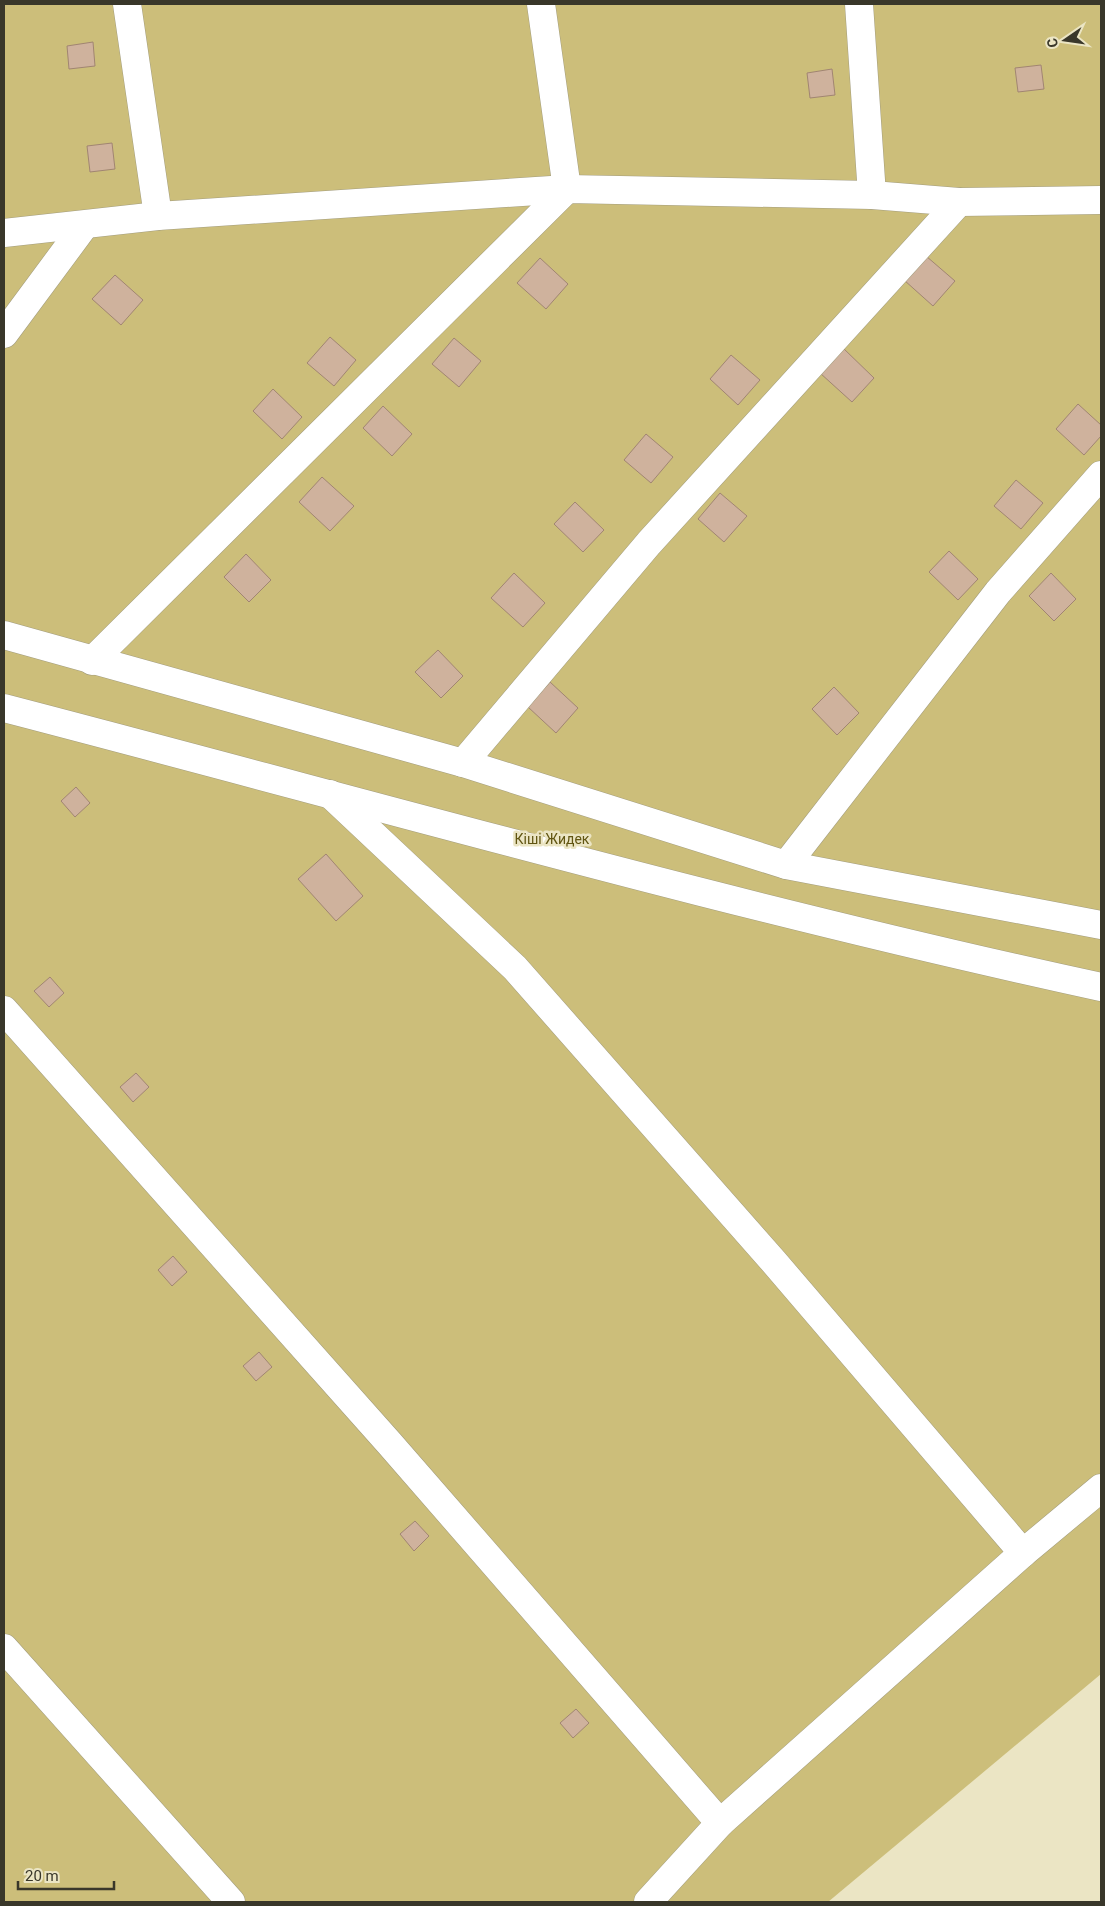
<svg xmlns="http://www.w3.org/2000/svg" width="1105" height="1906" font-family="Roboto,sans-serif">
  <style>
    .green { fill: #ccbe7a }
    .building { fill: #cfb29d; stroke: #a18572 }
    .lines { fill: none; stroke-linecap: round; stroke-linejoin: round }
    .street-casing { stroke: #a39d7e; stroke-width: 29 }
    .street { stroke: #fff; stroke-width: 28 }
    .labels { text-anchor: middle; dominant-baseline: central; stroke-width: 5; stroke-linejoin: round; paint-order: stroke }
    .park-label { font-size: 14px; fill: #615512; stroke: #ebe5c4 }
  </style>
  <rect width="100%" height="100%" fill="#ebe5c4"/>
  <polygon class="green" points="4,4 1101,4 1101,1674 828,1902 4,1902"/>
  <g class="building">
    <polygon points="93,42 95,66 69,69 67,46"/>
    <polygon points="1041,65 1044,89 1018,92 1015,68"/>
    <polygon points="832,69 835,95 810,98 807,73"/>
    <polygon points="112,143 115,169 90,172 87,146"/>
    <polygon points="926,256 955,281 933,306 904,280"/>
    <polygon points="540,258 568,284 546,309 517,283"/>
    <polygon points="115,275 143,300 121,325 92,299"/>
    <polygon points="330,337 356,360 334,386 307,363"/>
    <polygon points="454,338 481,361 459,387 432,364"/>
    <polygon points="843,348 874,378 852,402 820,373"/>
    <polygon points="731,355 760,380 738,405 710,379"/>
    <polygon points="273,389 302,417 282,439 253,411"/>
    <polygon points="1078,404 1101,425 1101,436 1084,455 1056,429"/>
    <polygon points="383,406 412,434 392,456 363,428"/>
    <polygon points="646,434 673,457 651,483 624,460"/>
    <polygon points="322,477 354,506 330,531 299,502"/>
    <polygon points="1016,480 1043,503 1021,529 994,506"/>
    <polygon points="720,493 747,516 724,542 698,519"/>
    <polygon points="575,502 604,530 583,552 554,524"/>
    <polygon points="949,551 978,579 958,600 929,572"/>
    <polygon points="246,554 271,580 249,602 224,577"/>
    <polygon points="514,573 545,603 523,627 491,598"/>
    <polygon points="1051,573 1076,599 1054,621 1029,596"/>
    <polygon points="438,650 463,676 441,698 415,672"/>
    <polygon points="550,682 578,708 556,733 528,707"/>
    <polygon points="834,687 859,713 837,735 812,709"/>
    <polygon points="76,787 90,803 75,817 61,801"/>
    <polygon points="326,854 363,896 336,921 298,879"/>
    <polygon points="50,977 64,993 49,1007 34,991"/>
    <polygon points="136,1073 149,1087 133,1102 120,1087"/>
    <polygon points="173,1256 187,1272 172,1286 158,1270"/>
    <polygon points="259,1352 272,1367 256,1381 243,1366"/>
    <polygon points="415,1521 429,1536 414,1551 400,1534"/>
    <polygon points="576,1709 589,1723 573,1738 560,1723"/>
  </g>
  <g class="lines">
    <defs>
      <g id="street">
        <polyline points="127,4 158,216"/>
        <polyline points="859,4 872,195"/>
        <polyline points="4,233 158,216 567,189 872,195 959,202 1101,200"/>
        <polyline points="4,334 84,226"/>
        <polyline points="4,635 463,763 786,865 1101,925"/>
        <polyline points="92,661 567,189 541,4"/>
        <path d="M4,708C369,803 732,907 1101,987"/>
        <polyline points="463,763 649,543 959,202"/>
        <polyline points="330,794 515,968 774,1262 1023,1553"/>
        <polyline points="786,865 998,592 1101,475"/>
        <polyline points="4,1010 390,1444 720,1823"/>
        <polyline points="4,1648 231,1902"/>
        <polyline points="648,1902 720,1823 1023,1553 1101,1488"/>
      </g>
    </defs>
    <use href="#street" class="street-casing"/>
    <use href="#street" class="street"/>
  </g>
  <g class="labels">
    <g class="park-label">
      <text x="552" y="839">Кіші Жидек</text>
    </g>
  </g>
  <rect width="1105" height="1906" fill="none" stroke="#39372a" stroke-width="10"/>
  <g transform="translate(1065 40) rotate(257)" stroke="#ebe5c4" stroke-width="4" paint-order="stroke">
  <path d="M0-4L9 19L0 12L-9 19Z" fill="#39372a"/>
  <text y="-8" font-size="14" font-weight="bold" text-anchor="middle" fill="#39372a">С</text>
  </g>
  <path d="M18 1881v8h96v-8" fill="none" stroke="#39372a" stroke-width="2.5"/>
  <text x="25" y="1881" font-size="15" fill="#39372a" stroke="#ebe5c4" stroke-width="4" paint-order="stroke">20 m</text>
</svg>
